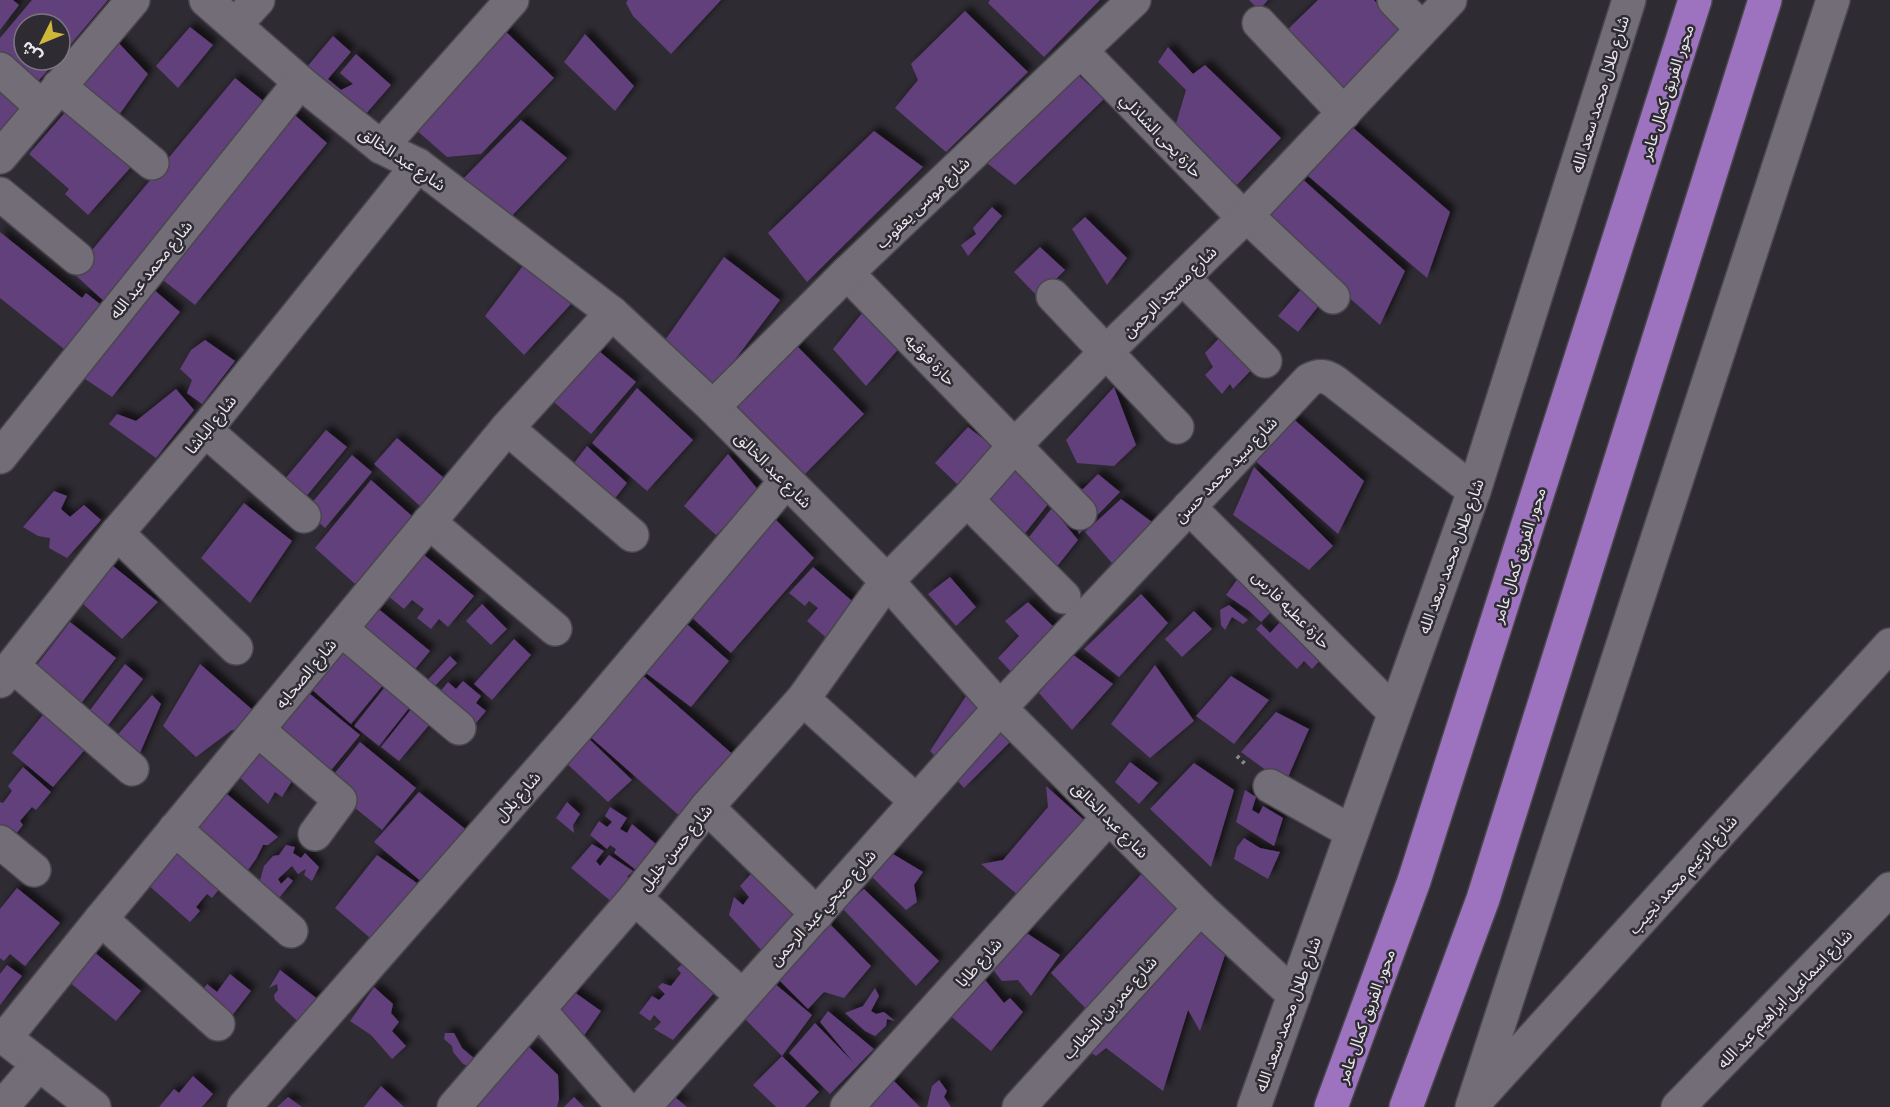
<svg xmlns="http://www.w3.org/2000/svg" width="1890" height="1107" font-family="'Exo 2','Noto Sans Arabic',sans-serif">
  <style>
    .building { fill: #623f7c; filter: url(#shadow) }
    .lines { fill: none; stroke-linecap: round; stroke-linejoin: round }
    .minor-casing { stroke: #4a464d; stroke-width: 36 }
    .secondary-casing { stroke: #4a464d; stroke-width: 36 }
    .motorway-casing { stroke: #4a464d; stroke-width: 36 }
    .path { stroke: #8b888e; stroke-width: 4; stroke-dasharray: 3 4.5; stroke-linecap: butt }
    .minor { stroke: #726d77; stroke-width: 33 }
    .secondary { stroke: #726d77; stroke-width: 33 }
    .motorway { stroke: #9d73bf; stroke-width: 33 }
    .labels { text-anchor: middle; dominant-baseline: central; stroke-width: 5; stroke-linejoin: round; paint-order: stroke }
    .street-label { font-size: 16px; fill: #ebe8ed; stroke: #2f2b33 }
  </style>
  <defs>
    <filter id="shadow"><feDropShadow dx="5.5" dy="-5.5" stdDeviation="3" flood-color="#0009"/></filter>
  </defs>
  <rect width="100%" height="100%" fill="#2f2b33"/>
  <g class="building">
    <polygon points="0,0 13,0 19,5 0,30"/>
    <polygon points="32,0 108,0 60,57 60,24 24,24 24,60 57,60 31,89 0,62 0,38"/>
    <polygon points="628,0 721,0 671,54 633,16 626,3"/>
    <polygon points="990,0 1100,0 1044,57 988,3"/>
    <polygon points="1249,0 1268,0 1259,10"/>
    <polygon points="1318,0 1374,0 1404,34 1349,98 1287,30"/>
    <polygon points="965,11 1028,72 946,152 895,108 918,80 911,64"/>
    <polygon points="500,26 554,78 481,154 447,157 407,122"/>
    <polygon points="190,27 213,45 178,88 156,66"/>
    <polygon points="585,34 634,86 615,111 564,62"/>
    <polygon points="333,36 351,52 328,79 341,90 353,84 340,73 356,54 391,85 358,123 301,74"/>
    <polygon points="113,37 148,74 112,125 75,90"/>
    <polygon points="1168,47 1193,74 1205,65 1281,138 1236,186 1175,127 1186,90 1158,62"/>
    <polygon points="1073,70 1104,99 1015,185 987,163"/>
    <polygon points="235,78 267,104 105,302 73,273"/>
    <polygon points="0,92 20,110 0,135"/>
    <polygon points="68,109 131,167 88,215 65,194 69,189 29,154"/>
    <polygon points="290,111 327,143 195,305 159,277"/>
    <polygon points="521,120 567,158 503,225 455,187"/>
    <polygon points="1350,125 1450,212 1427,278 1307,175"/>
    <polygon points="874,131 923,167 807,282 768,233"/>
    <polygon points="1298,175 1405,271 1380,325 1257,216"/>
    <polygon points="992,207 1002,216 968,256 961,245 976,234 973,228"/>
    <polygon points="1085,217 1127,258 1107,285 1072,229"/>
    <polygon points="0,232 82,298 86,293 105,308 69,353 0,298"/>
    <polygon points="1040,247 1065,270 1038,297 1014,272"/>
    <polygon points="724,257 780,300 713,389 663,343"/>
    <polygon points="525,263 571,304 524,355 485,316"/>
    <polygon points="146,283 180,312 112,397 76,373"/>
    <polygon points="1302,288 1320,304 1298,332 1278,316"/>
    <polygon points="863,312 902,345 866,386 833,349"/>
    <polygon points="1224,333 1255,366 1233,389 1230,384 1222,394 1205,375 1213,367 1205,353"/>
    <polygon points="205,340 235,361 202,404 187,393 192,380 180,369 191,350"/>
    <polygon points="794,343 864,414 804,475 730,403"/>
    <polygon points="593,346 636,382 591,434 548,397"/>
    <polygon points="1114,387 1136,445 1114,466 1077,463 1066,440"/>
    <polygon points="637,388 693,440 647,491 592,443"/>
    <polygon points="176,389 194,410 156,458 109,424 117,414 136,421"/>
    <polygon points="1289,415 1364,481 1338,534 1252,458"/>
    <polygon points="968,427 995,448 957,484 935,463"/>
    <polygon points="326,430 347,447 300,504 279,486"/>
    <polygon points="397,438 444,478 420,506 374,464"/>
    <polygon points="587,446 627,483 606,510 565,475"/>
    <polygon points="728,454 760,492 716,535 684,506"/>
    <polygon points="352,455 372,472 325,528 305,511"/>
    <polygon points="1018,459 1053,498 1019,541 981,503"/>
    <polygon points="1254,467 1333,546 1309,570 1233,515"/>
    <polygon points="1098,474 1120,492 1079,534 1075,523 1073,488 1083,489"/>
    <polygon points="371,480 412,516 355,584 315,548"/>
    <polygon points="54,491 67,496 61,509 70,517 84,505 101,520 67,558 49,548 50,538 38,536 23,527"/>
    <polygon points="1121,499 1156,525 1117,569 1085,532"/>
    <polygon points="244,503 292,541 250,603 201,558"/>
    <polygon points="1052,508 1078,540 1051,574 1022,546"/>
    <polygon points="773,517 814,558 731,653 688,614"/>
    <polygon points="417,549 474,596 448,627 439,619 431,629 417,618 424,609 412,600 404,609 382,591"/>
    <polygon points="108,562 158,602 122,639 83,604"/>
    <polygon points="813,567 859,607 830,641 807,621 818,608 809,601 805,606 789,593"/>
    <polygon points="950,577 976,607 956,626 928,594"/>
    <polygon points="1239,577 1275,608 1261,622 1248,610 1226,595"/>
    <polygon points="1141,594 1168,623 1119,677 1084,649"/>
    <polygon points="370,602 430,651 407,679 347,631"/>
    <polygon points="1028,602 1061,634 1017,678 998,658 1019,636 1005,621"/>
    <polygon points="482,604 507,629 491,645 466,621"/>
    <polygon points="1229,605 1248,620 1243,624 1232,617 1225,630 1221,625 1220,610"/>
    <polygon points="1194,611 1212,629 1182,657 1165,639"/>
    <polygon points="680,618 729,661 691,707 642,670"/>
    <polygon points="1282,620 1322,658 1312,669 1304,661 1297,669 1256,629 1261,624 1270,633"/>
    <polygon points="70,622 116,658 76,710 30,674"/>
    <polygon points="514,639 531,655 492,700 474,684"/>
    <polygon points="345,643 388,679 351,724 309,687"/>
    <polygon points="1072,654 1113,684 1072,730 1039,693"/>
    <polygon points="450,656 457,663 428,693 421,687"/>
    <polygon points="125,664 143,679 103,732 84,718"/>
    <polygon points="200,664 255,712 247,731 232,730 196,757 163,726"/>
    <polygon points="1155,665 1194,721 1150,758 1111,724"/>
    <polygon points="639,672 737,758 683,819 586,733"/>
    <polygon points="1231,676 1269,700 1234,744 1196,716"/>
    <polygon points="463,681 481,696 476,703 486,711 471,729 435,698 448,682 456,689"/>
    <polygon points="388,683 413,703 379,746 354,726"/>
    <polygon points="304,689 360,735 323,780 268,734"/>
    <polygon points="968,693 1012,740 964,788 930,751"/>
    <polygon points="152,695 161,704 137,760 114,739"/>
    <polygon points="416,703 435,718 399,761 381,747"/>
    <polygon points="46,711 88,746 53,787 12,753"/>
    <polygon points="1276,712 1309,729 1285,784 1241,752"/>
    <polygon points="258,730 300,768 282,797 275,792 268,804 232,770"/>
    <polygon points="582,732 632,780 608,802 564,761"/>
    <polygon points="360,742 416,788 382,830 326,784"/>
    <polygon points="1130,762 1158,783 1139,804 1115,782"/>
    <polygon points="1194,763 1234,790 1211,867 1150,809"/>
    <polygon points="23,767 51,792 36,810 32,807 20,821 23,825 9,843 0,835 0,802 3,803 12,791 8,786"/>
    <polygon points="1046,786 1084,820 1018,895 981,864 1003,860 1048,807"/>
    <polygon points="221,789 278,837 268,845 263,845 256,859 243,877 187,828"/>
    <polygon points="1245,790 1256,797 1252,810 1259,814 1263,806 1283,818 1274,846 1236,822"/>
    <polygon points="419,792 469,832 429,888 374,842"/>
    <polygon points="567,802 580,814 573,825 574,833 556,818"/>
    <polygon points="610,807 627,818 620,829 627,833 632,824 656,844 640,873 614,853 616,849 610,845 607,849 590,835 599,821 607,827 612,822 605,816"/>
    <polygon points="1244,838 1260,848 1280,852 1268,879 1234,859 1237,847"/>
    <polygon points="182,843 225,882 212,898 207,894 196,907 200,911 190,922 146,883"/>
    <polygon points="592,844 604,851 596,861 600,866 609,855 633,871 627,877 640,878 613,903 571,868"/>
    <polygon points="286,845 295,847 293,853 301,858 305,853 319,867 312,881 304,875 306,869 298,874 292,866 278,879 281,884 288,877 293,881 278,899 259,884 264,866 273,856 279,855"/>
    <polygon points="888,851 923,872 914,885 917,902 906,910 871,876"/>
    <polygon points="377,855 424,888 376,943 335,908"/>
    <polygon points="758,866 803,911 763,952 729,915 734,897 743,905 749,897 740,886"/>
    <polygon points="1146,869 1188,910 1091,1014 1051,973"/>
    <polygon points="17,888 60,923 25,966 10,954 4,961 0,958 0,909"/>
    <polygon points="864,889 939,961 916,986 842,908"/>
    <polygon points="826,920 871,966 844,998 824,992 808,1009 779,980"/>
    <polygon points="1196,922 1226,952 1200,1031 1188,1010 1163,1091 1106,1048 1096,1056 1086,1049"/>
    <polygon points="1019,928 1060,955 1031,996 1018,980 1002,981 991,967"/>
    <polygon points="93,951 141,991 116,1021 68,981"/>
    <polygon points="682,964 715,992 673,1040 654,1029 661,1022 654,1015 650,1021 639,1013 652,996 659,1000 665,994 658,987 662,983 671,986 681,973 677,969"/>
    <polygon points="7,965 22,976 0,1005 0,974"/>
    <polygon points="280,970 328,1007 309,1032 275,1000 274,995 278,990 277,984 269,988"/>
    <polygon points="230,974 251,991 228,1021 197,998 207,984 217,992"/>
    <polygon points="981,975 1004,1003 1010,998 1023,1012 991,1051 947,1013"/>
    <polygon points="767,977 812,1015 782,1056 738,1012"/>
    <polygon points="374,987 393,1004 391,1013 399,1022 392,1031 406,1046 392,1059 371,1035 350,1021"/>
    <polygon points="875,988 879,996 871,1011 876,1014 884,1012 895,1021 887,1019 886,1026 875,1036 865,1031 845,1013 863,1006"/>
    <polygon points="570,989 601,1011 566,1062 535,1035"/>
    <polygon points="828,1011 874,1049 830,1094 789,1053 815,1023 854,1063 820,1022"/>
    <polygon points="445,1033 454,1033 462,1048 475,1059 468,1066 463,1064 453,1052 452,1046 444,1039"/>
    <polygon points="529,1047 558,1075 559,1099 557,1107 473,1107"/>
    <polygon points="782,1056 819,1092 805,1107 776,1107 753,1085"/>
    <polygon points="193,1076 213,1094 202,1107 159,1107 174,1089 179,1093"/>
    <polygon points="889,1076 920,1107 862,1107"/>
    <polygon points="939,1080 947,1091 944,1097 951,1107 927,1107 932,1086"/>
    <polygon points="381,1086 404,1107 364,1107"/>
    <polygon points="671,1094 687,1107 659,1107"/>
    <polygon points="288,1097 302,1107 277,1107"/>
    <polygon points="574,1097 584,1107 564,1107"/>
  </g>
  <g class="lines">
    <defs>
      <g id="minor">
        <polyline points="206,0 300,82 381,147 418,165 612,313 713,407 887,581 1000,708 1200,908 1294,995"/>
        <polyline points="1394,0 1422,29"/>
        <polyline points="1259,23 1344,113"/>
        <polyline points="236,24 258,0"/>
        <polyline points="1081,51 1244,218"/>
        <polyline points="0,69 42,107"/>
        <polyline points="59,86 152,163"/>
        <polyline points="381,147 512,0"/>
        <polyline points="0,157 133,0"/>
        <polyline points="0,194 77,258"/>
        <polyline points="1246,215 1333,297"/>
        <polyline points="847,273 1080,513"/>
        <polyline points="1183,278 1265,361"/>
        <polyline points="1053,296 1177,427"/>
        <polyline points="713,407 847,273 1134,0"/>
        <polyline points="507,428 632,535"/>
        <polyline points="205,430 304,516"/>
        <polyline points="0,457 300,82"/>
        <polyline points="967,500 1064,597"/>
        <polyline points="1189,507 1394,712"/>
        <polyline points="429,522 555,629"/>
        <polyline points="117,533 236,648"/>
        <polyline points="341,629 459,728"/>
        <polyline points="13,666 132,769"/>
        <polyline points="0,681 117,533 205,430 418,165"/>
        <polyline points="803,699 916,801"/>
        <polyline points="258,730 340,800 315,834"/>
        <polyline points="1270,786 1352,832"/>
        <polyline points="707,807 817,914"/>
        <polyline points="175,829 291,931"/>
        <polyline points="0,842 34,870"/>
        <polyline points="635,898 742,996"/>
        <polyline points="101,919 218,1024"/>
        <polyline points="539,1010 624,1107"/>
        <polyline points="0,1034 94,1107"/>
        <polyline points="5,1038 101,919 507,428 612,313"/>
        <polyline points="1474,1103 1890,645"/>
        <polyline points="2,1107 39,1064"/>
        <polyline points="244,1107 590,713 786,481"/>
        <polyline points="454,1107 635,898 707,807 803,699 887,581 967,500 1015,445 1105,353 1244,218 1450,0"/>
        <path d="M644,1107L1000,708L1309,380C1319,375 1325,375 1335,382L1474,491"/>
        <polyline points="847,1107 1109,817"/>
        <polyline points="1019,1107 1200,908"/>
        <polyline points="1678,1107 1890,889"/>
      </g>
      <g id="secondary">
        <polyline points="1254,1107 1474,491 1629,0"/>
        <polyline points="1472,1107 1833,0"/>
      </g>
      <g id="motorway">
        <polyline points="1331,1107 1414,881 1695,0"/>
        <polyline points="1406,1107 1483,899 1765,0"/>
      </g>
    </defs>
    <use href="#minor" class="minor-casing"/>
    <use href="#secondary" class="secondary-casing"/>
    <use href="#motorway" class="motorway-casing"/>
    <polyline class="path" points="1237,756 1245,764"/>
    <use href="#minor" class="minor"/>
    <use href="#secondary" class="secondary"/>
    <use href="#motorway" class="motorway"/>
  </g>
  <g class="labels">
    <g class="street-label">
      <text transform="translate(1666 92) rotate(-72)">محور الفريق كمال عامر</text>
      <text transform="translate(1599 94) rotate(-73)">شارع طلال محمد سعد الله</text>
      <text transform="translate(1162 135) rotate(46)">حارة يحى الشاذلي</text>
      <text transform="translate(403 158) rotate(34)">شارع عبد الخالق</text>
      <text transform="translate(922 202) rotate(-44)">شارع موسى يعقوب</text>
      <text transform="translate(150 269) rotate(-51)">شارع محمد عبد الله</text>
      <text transform="translate(1169 291) rotate(-44)">شارع مسجد الرحمن</text>
      <text transform="translate(931 359) rotate(46)">حارة فوقيه</text>
      <text transform="translate(210 424) rotate(-51)">شارع الباشا</text>
      <text transform="translate(774 469) rotate(45)">شارع عبد الخالق</text>
      <text transform="translate(1225 469) rotate(-46)">شارع سيد محمد حسن</text>
      <text transform="translate(1518 555) rotate(-72)">محور الفريق كمال عامر</text>
      <text transform="translate(1450 556) rotate(-70)">شارع طلال محمد سعد الله</text>
      <text transform="translate(1292 609) rotate(45)">حارة عطيه فارس</text>
      <text transform="translate(305 673) rotate(-50)">شارع الصحابه</text>
      <text transform="translate(517 796) rotate(-49)">شارع بلال</text>
      <text transform="translate(1111 819) rotate(45)">شارع عبد الخالق</text>
      <text transform="translate(675 847) rotate(-51)">شارع حسن خليل</text>
      <text transform="translate(1682 874) rotate(-48)">شارع الزعيم محمد نجيب</text>
      <text transform="translate(822 907) rotate(-48)">شارع صبحي عبد الرحمن</text>
      <text transform="translate(978 962) rotate(-48)">شارع طابا</text>
      <text transform="translate(1784 998) rotate(-46)">شارع اسماعيل ابراهيم عبد الله</text>
      <text transform="translate(1109 1007) rotate(-48)">شارع عمر بن الخطاب</text>
      <text transform="translate(1287 1014) rotate(-70)">شارع طلال محمد سعد الله</text>
      <text transform="translate(1365 1016) rotate(-70)">محور الفريق كمال عامر</text>
    </g>
  </g>
  <g transform="translate(42 42) rotate(227)"><circle r="28" fill="#2f2b33" stroke="#7a777d" stroke-width="1.5"/>
  <path d="M0-4.5L10 22L0 15L-10 22Z" fill="#cfb837"/>
  <text y="-9" font-size="16" font-weight="bold" text-anchor="middle" fill="#ebe8ed">ش</text>
  </g>
</svg>
